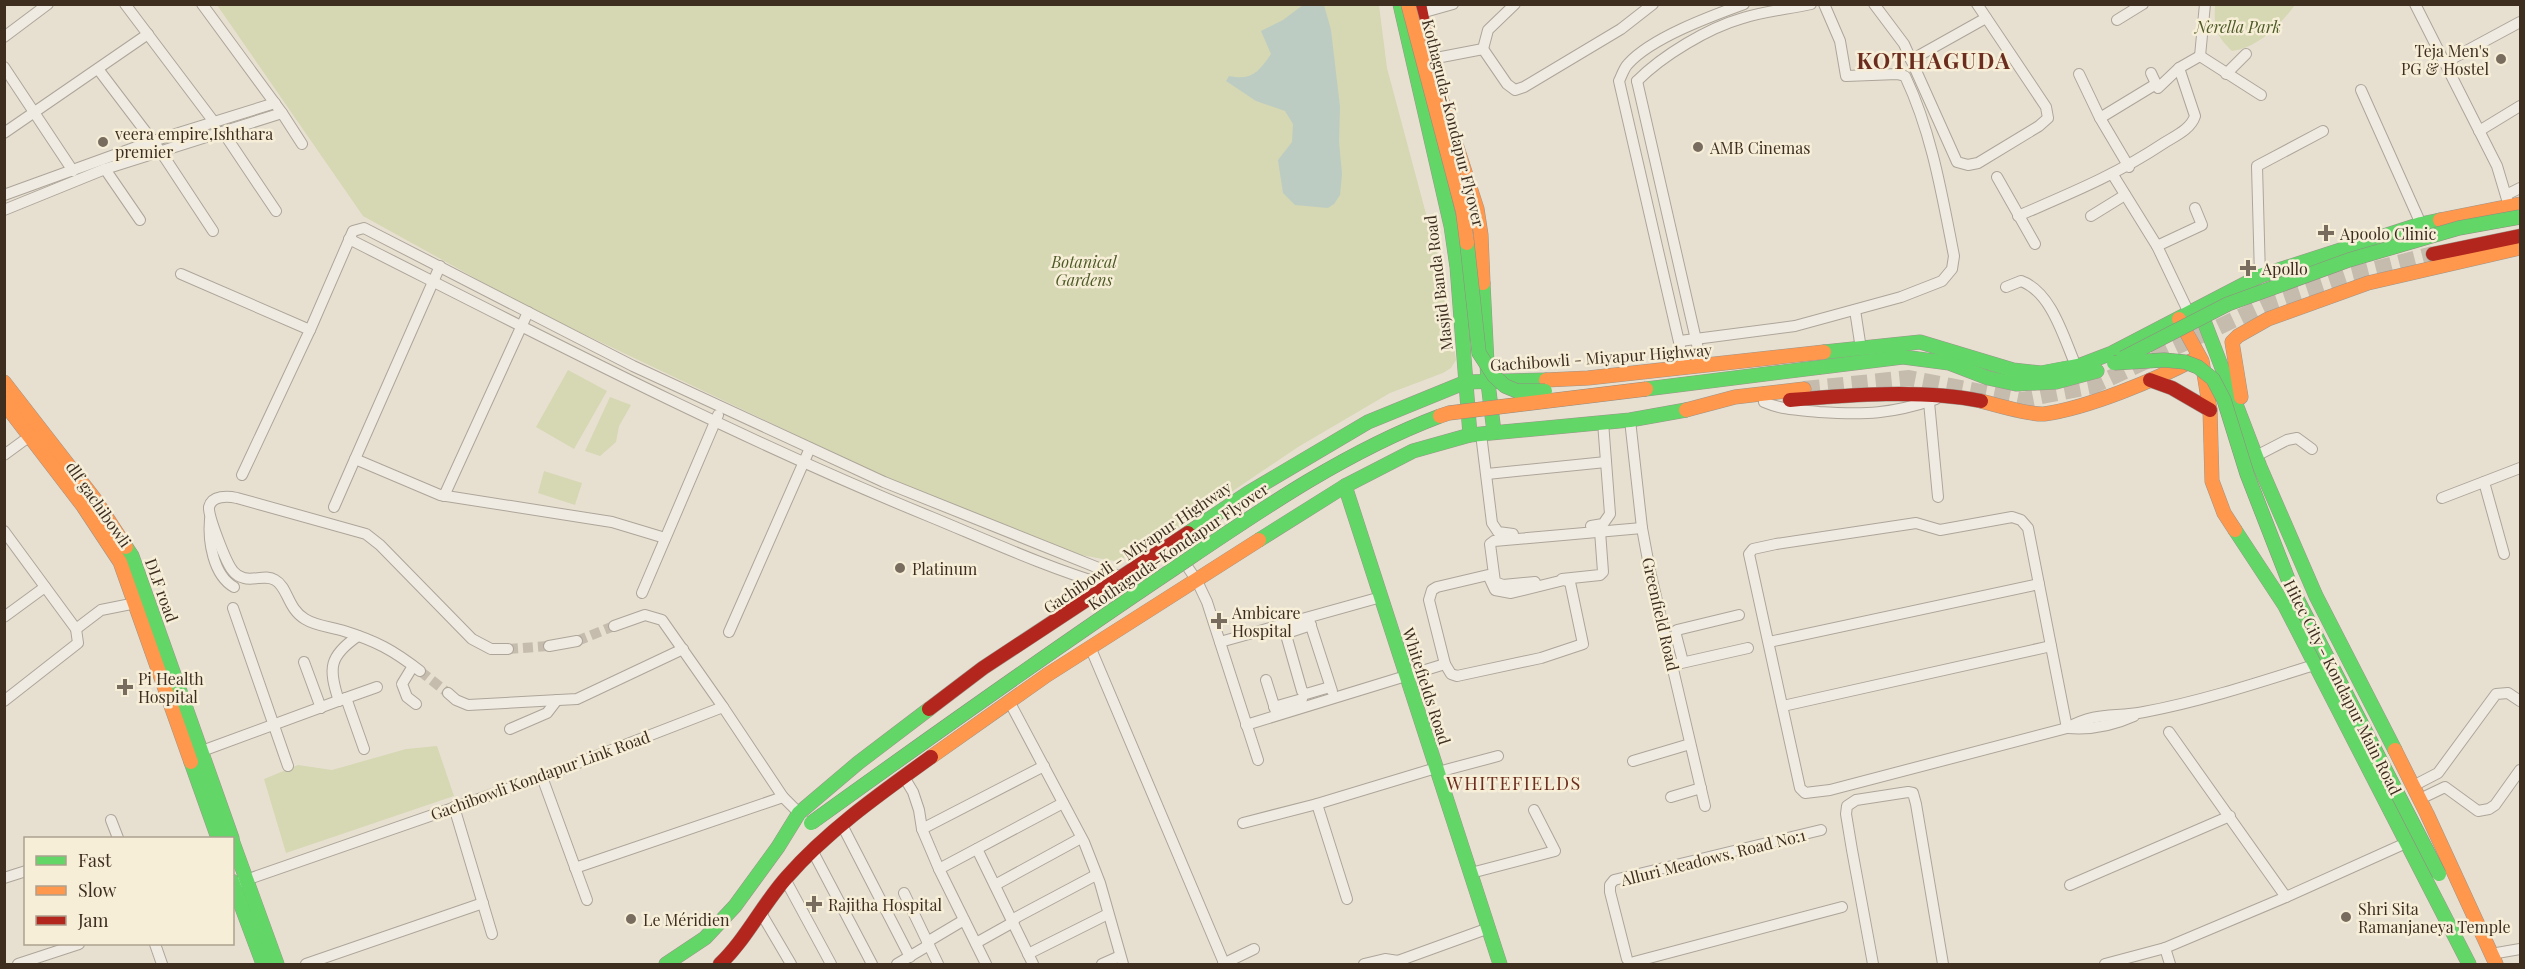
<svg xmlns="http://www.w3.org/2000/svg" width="2525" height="969" font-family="'Playfair Display',serif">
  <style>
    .green { fill: #d6d7b3 }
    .water { fill: #bcccc2 }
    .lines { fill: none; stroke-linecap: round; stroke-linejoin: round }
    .street-tunnel { stroke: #c5bcae; stroke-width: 10; stroke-dasharray: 10 5; stroke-linecap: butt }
    .primary-tunnel { stroke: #c5bcae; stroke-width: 16; stroke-dasharray: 16 8; stroke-linecap: butt }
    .street-casing { stroke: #ada599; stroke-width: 12 }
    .fast-casing { stroke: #9c958a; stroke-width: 15 }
    .slow-casing { stroke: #9c958a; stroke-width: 15 }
    .jam-casing { stroke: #9c958a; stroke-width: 15 }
    .street { stroke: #efebe3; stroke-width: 10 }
    .fast { stroke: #63d668; stroke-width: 14 }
    .slow { stroke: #ff974d; stroke-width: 14 }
    .jam { stroke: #b3261e; stroke-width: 14 }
    .fast-bridge-casing { stroke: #928b80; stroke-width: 15; stroke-linecap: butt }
    .slow-bridge-casing { stroke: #928b80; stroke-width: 15; stroke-linecap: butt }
    .fast-bridge { stroke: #63d668; stroke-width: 14 }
    .slow-bridge { stroke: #ff974d; stroke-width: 14 }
    .poi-dot { fill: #786c5e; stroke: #f7eed8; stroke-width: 2 }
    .labels { text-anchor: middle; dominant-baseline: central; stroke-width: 5; stroke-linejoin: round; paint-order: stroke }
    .park-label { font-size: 16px; font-style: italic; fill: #4d5a26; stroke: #f7eed8 }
    .poi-label { font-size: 16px; fill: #3d2e20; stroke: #f7eed8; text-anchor: start }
    .street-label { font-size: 16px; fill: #3d2e20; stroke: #f7eed8 }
    .neighbourhood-label { font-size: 18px; letter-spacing: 1.5px; fill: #6b2e1e; stroke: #f7eed8 }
    .district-label { font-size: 22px; font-weight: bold; letter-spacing: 1.5px; fill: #6b2e1e; stroke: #f7eed8 }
  </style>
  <rect width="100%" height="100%" fill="#e7e0d1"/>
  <g class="green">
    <polygon points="217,5 1379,5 1387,68 1444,281 1456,360 1451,368 1443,373 1390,393 1298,447 1141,553 1114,561 1081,555 891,480 531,309 363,216"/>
    <path d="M2215,5V4L2295,5C2280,25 2258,48 2232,51C2215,35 2214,27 2215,5Z"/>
    <polygon points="568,370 607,391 574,449 536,427"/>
    <polygon points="610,397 631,405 619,426 616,442 600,456 585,451"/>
    <polygon points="544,471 582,483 575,505 538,493"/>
    <polygon points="437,746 454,796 286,853 264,779 298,765 332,770 406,749"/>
  </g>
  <path class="water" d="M1303,5H1324L1331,30L1340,107L1339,142L1342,174L1340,195L1334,204L1328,208L1295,205L1283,193L1278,160L1292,142L1293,124L1285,111L1256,101L1226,81L1229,76C1251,81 1259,72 1271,54L1261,31L1283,20Z"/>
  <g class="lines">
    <g class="street-tunnel">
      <polyline points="577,641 614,626"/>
      <polyline points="508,649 549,646"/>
      <polyline points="420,671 448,693"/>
    </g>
    <polyline class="primary-tunnel" points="1804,389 1909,378 2022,400 2093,386 2276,300 2351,275 2433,254"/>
    <defs>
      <g id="street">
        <polyline points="125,4 214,122"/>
        <polyline points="202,4 282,113 302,144"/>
        <polyline points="1874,4 1904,44 1957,162 1968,165 1978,163 2039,126 2048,118 2046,107 1977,4"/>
        <polyline points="2415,4 2497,166 2509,206"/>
        <polyline points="1421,13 1453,4"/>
        <polyline points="2117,20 2143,4"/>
        <polyline points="4,37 48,4"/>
        <polyline points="1483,49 1507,84 1515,90 1524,87 1621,29 1653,4"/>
        <polyline points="1483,49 1488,30 1515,4"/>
        <polyline points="2200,56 2261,95"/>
        <polyline points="2200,56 2205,4"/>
        <polyline points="1431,59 1483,49"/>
        <polyline points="1911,60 1986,18"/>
        <polyline points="2444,63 2520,22"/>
        <polyline points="4,67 73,171"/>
        <polyline points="98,69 161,152 213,231"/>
        <polyline points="2151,73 2158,88 2179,68 2200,56"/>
        <polyline points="2079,74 2100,118 2129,167"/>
        <polyline points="2226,74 2246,54"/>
        <polyline points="1637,81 1702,366"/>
        <path d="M1637,81C1663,55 1708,28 1743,18C1765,11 1789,9 1811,4"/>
        <polyline points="2361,90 2421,224"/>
        <polyline points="2100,118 2156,84"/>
        <polyline points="2479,131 2520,106"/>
        <polyline points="223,132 276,211"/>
        <polyline points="4,133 148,34"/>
        <polyline points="105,169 140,220"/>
        <polyline points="2113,175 2157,246 2189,313"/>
        <polyline points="1997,177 2035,244"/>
        <polyline points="4,195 153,141 275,103"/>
        <polyline points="2506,195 2520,188"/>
        <polyline points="4,210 105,169 282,113"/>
        <path d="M2018,216C2071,193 2116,175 2164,143C2175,136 2191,129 2195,116L2179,68"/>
        <polyline points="2091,216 2125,195"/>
        <path d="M349,239C541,336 732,436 931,517C989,541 1048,568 1109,586"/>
        <polyline points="2157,246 2202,225 2195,208"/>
        <polyline points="440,266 355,459 440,495 612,522 665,538"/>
        <polyline points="181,274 310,330 242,475"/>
        <polyline points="2260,276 2257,166 2323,131"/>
        <path d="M2006,287L2021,281C2052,292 2064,339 2076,366"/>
        <polyline points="1855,310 1861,349"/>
        <polyline points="310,330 353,231 364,228 633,366 884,482 1121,577"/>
        <path d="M1680,341L1795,326L1901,297L1942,281L1952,269L1954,256C1942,195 1932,133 1905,76L1897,74L1846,76L1840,41L1824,4"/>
        <path d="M1685,368L1619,81C1622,75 1624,68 1628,64C1651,38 1711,16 1744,4"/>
        <path d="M1764,402C1782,410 1800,410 1819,412C1866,415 1891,414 1936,399"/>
        <polyline points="1929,402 1938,497"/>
        <polyline points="1630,420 1642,528 1650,571 1705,806"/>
        <polyline points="1481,434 1492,523 1498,532 1513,534"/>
        <polyline points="4,455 30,436"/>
        <polyline points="2256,456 2287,440 2297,438 2312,449"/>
        <polyline points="1487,474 1606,462"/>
        <polyline points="2484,482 2504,554"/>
        <polyline points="444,496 528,312"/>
        <polyline points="2442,498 2520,468"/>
        <polyline points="334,507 355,459"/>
        <path d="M210,519C208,541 213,575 234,587"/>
        <polyline points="1591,526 1603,524 1610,514 1603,422"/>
        <polyline points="4,531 76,629 78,643 4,701"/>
        <polyline points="1172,544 1197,581 1207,602 1258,760"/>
        <polygon points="1488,575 1495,590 1511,593 1564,580 1570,582 1583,644 1541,658 1457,676 1451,674 1445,664 1429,600 1432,590 1437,587"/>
        <polyline points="1562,579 1600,575 1603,572 1600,531"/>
        <polyline points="1535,582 1503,585 1495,582 1490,544 1494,541 1642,528"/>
        <polyline points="642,593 718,415"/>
        <polyline points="233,608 288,766"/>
        <polyline points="4,617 45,587"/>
        <polyline points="1309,620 1332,691"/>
        <polyline points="1311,625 1287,633 1286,635 1302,691 1306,694 1330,687"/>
        <polyline points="614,626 645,615 662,620 723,707"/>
        <polyline points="76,629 101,610 136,603"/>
        <polyline points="729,632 810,448"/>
        <polyline points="1220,642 1381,597"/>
        <polyline points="1769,642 2039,584"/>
        <polyline points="549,646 577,641"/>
        <polyline points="1091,649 1224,963"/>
        <polyline points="304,662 321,708"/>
        <polyline points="1683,662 1676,635 1677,630 1739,615"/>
        <polyline points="1677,664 1748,648"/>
        <polyline points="413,666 402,684 407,697 416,704"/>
        <path d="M420,671C393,650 376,641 344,631C331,627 316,626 305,619C287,608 288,587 275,580C266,574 254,581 244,578C240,577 236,575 233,571C226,563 208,516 209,507C212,495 228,496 237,498L366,534L380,545L472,639L491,649H508"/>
        <polyline points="1266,680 1277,715"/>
        <polyline points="448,693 456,700 468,705 577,699 683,649"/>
        <polyline points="346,698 377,687"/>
        <path d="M339,701C328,668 329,656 358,636"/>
        <polyline points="1009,701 1084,842 1100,883 1123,964"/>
        <polyline points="1783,706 2051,646"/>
        <polyline points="1274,707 1302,699"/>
        <polyline points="1246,725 1445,664"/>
        <path d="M2067,728L2028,528L2021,520L2012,517L1940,530L1916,523L1776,544L1753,549L1749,554L1800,788L1805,793L1830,790L2067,728C2098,711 2113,718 2144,712C2202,701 2257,683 2314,665"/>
        <path d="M2068,728C2092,730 2112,726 2134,716"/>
        <polyline points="510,729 547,713 557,700"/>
        <polyline points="2169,732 2286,897"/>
        <polyline points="202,751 346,698 364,749"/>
        <polyline points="1633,761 1690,744"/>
        <polyline points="1438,772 1498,756"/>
        <polyline points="542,777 587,900"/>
        <polyline points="904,777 913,792 919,810 922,829 939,869 986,964"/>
        <polyline points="2413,786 2438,773 2496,694 2508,693 2520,701"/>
        <polyline points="1671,797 1701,788"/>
        <polyline points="2420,799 2445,787 2478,811 2489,809 2495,805 2520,770"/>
        <polyline points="1317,804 1347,899"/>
        <polyline points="454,807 492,934"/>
        <polyline points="111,820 118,838"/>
        <polyline points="1243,823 1317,804 1436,768"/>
        <polyline points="842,825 910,957"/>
        <polyline points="922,829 1044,766"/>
        <polyline points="977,849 1033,964"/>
        <polyline points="812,850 872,964"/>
        <polyline points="575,868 783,797"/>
        <polyline points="939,869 1063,803"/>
        <polyline points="1471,873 1555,851 1534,810"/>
        <polyline points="4,878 26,871"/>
        <polyline points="785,879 831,964"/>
        <polyline points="240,882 542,777 723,707 783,797 799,813"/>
        <polyline points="995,885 1081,838"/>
        <polyline points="2070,885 2230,816"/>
        <polyline points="904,893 938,964"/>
        <polyline points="761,913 791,964"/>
        <polyline points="927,942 964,920"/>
        <polyline points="976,943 1010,924 1017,917 1096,875"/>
        <polyline points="155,944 162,964"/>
        <polyline points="2165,948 2170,964"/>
        <polyline points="1028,954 1108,914"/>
        <polyline points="2491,954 2520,949"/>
        <polyline points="1627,959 1610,892 1610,885 1614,880 1821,830"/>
        <polyline points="1634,962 1842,907"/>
        <polyline points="18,964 79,944"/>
        <polyline points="306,964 483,903"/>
        <polyline points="897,964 929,945"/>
        <polyline points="1102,964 1120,956"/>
        <polyline points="1223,964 1254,949"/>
        <polyline points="1364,964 1385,959 1398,961 1489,928"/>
        <polyline points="1873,964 1852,850 1846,814 1847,806 1856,800 1908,792 1913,793 1916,804 1943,964"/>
        <polyline points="2105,964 2165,948 2286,897 2406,843"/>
      </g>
      <g id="fast">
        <polyline points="1400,4 1451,226 1457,267 1470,435"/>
        <polyline points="1483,283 1488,383 1494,432"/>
        <polyline points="2199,308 2260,467 2316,596 2395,750"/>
        <polyline points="1824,352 1920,342 2013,370 2041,373 2078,366 2112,353 2260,276 2421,224 2440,220"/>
        <polyline points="1646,389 1903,357 1949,363 1988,378 2016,384 2056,382 2097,371"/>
        <polyline points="1345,486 1500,964"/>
        <polyline points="2235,530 2285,606 2469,964"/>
        <polyline points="1188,533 1248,493 1368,422 1466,382 1546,380"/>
        <polyline points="1259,540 1345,486 1413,451 1470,435 1630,420 1686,410"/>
        <polyline points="126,547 132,556 232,838"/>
        <polyline points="191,762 218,838"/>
        <polyline points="232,840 277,964"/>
        <polyline points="232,881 263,964"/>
        <polyline points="666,964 705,938 735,906 778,847 799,813 858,763 929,709"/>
      </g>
      <g id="slow">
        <polyline points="1439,92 1477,209 1481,235 1483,283"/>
        <polyline points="2440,220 2520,204"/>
        <polyline points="2179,319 2202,361 2210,410 2212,481 2224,513 2235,530"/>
        <polyline points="1546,380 1588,378 1824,352"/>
        <polyline points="4,382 94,498 126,547"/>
        <polyline points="2241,397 2232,342 2238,336 2268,319 2368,283 2520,248"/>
        <path d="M1981,401C1996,405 2030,415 2044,414C2088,408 2155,380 2195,359"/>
        <polyline points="4,403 83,506 120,562 191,762"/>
        <polyline points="1686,410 1735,397 1804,389"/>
        <polyline points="2395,750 2427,814 2496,964"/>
        <polyline points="931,757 1047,675 1259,540"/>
      </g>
      <g id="jam">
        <polyline points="1419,4 1430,57"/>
        <polyline points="2433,254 2520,236"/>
        <polyline points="2150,380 2172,388 2210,410"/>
        <path d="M1790,400C1850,395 1922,389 1981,401"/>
        <polyline points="929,709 983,668 1188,533"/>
        <path d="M720,964C747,938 762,905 787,877C827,831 881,793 931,757"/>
      </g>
    </defs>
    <use href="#street" class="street-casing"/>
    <use href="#fast" class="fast-casing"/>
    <use href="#slow" class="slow-casing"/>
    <use href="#jam" class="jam-casing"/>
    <use href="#street" class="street"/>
    <use href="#fast" class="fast"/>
    <use href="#slow" class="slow"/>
    <use href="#jam" class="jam"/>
    <defs>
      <g id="fast-bridge">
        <polyline points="1467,243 1479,353 1494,376 1505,386 1517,391 1545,391"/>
        <polyline points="2123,358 2228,304 2349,260 2459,228 2520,217"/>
        <polyline points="2114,363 2164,360 2185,362 2198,367 2213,379 2224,400 2247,474 2291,587 2439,874"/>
        <path d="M811,823C929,738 1048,653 1169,572C1255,514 1342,453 1440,416"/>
      </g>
      <g id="slow-bridge">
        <polyline points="1408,4 1463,212 1467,243"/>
        <polyline points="1440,416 1449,413 1646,389"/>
      </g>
    </defs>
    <use href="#fast-bridge" class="fast-bridge-casing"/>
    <use href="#slow-bridge" class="slow-bridge-casing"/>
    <use href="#fast-bridge" class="fast-bridge"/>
    <use href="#slow-bridge" class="slow-bridge"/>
  </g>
  <g class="poi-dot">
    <circle cx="2501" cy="59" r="6"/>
    <circle cx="103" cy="142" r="6"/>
    <circle cx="1698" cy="147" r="6"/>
    <path d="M2323 224h6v6h6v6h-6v6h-6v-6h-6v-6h6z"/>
    <path d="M2245 259h6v6h6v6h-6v6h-6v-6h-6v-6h6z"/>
    <circle cx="900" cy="568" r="6"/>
    <path d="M1216 612h6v6h6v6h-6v6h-6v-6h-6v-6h6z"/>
    <path d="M122 678h6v6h6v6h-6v6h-6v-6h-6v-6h6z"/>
    <path d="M811 895h6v6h6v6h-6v6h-6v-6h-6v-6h6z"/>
    <circle cx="2346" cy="917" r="6"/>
    <circle cx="631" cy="919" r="6"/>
  </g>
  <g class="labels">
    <g class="park-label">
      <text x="2238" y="26">Nerella Park</text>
      <text x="1084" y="261">Botanical<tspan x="1084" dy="18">Gardens</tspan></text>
    </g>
    <g class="poi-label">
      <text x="2489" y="50" text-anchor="end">Teja Men's<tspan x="2489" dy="18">PG &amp; Hostel</tspan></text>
      <text x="115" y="133">veera empire,Ishthara<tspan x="115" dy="18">premier</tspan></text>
      <text x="1710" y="147">AMB Cinemas</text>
      <text x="2340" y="233">Apoolo Clinic</text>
      <text x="2262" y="268">Apollo</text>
      <text x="912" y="568">Platinum</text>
      <text x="1232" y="612">Ambicare<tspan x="1232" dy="18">Hospital</tspan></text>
      <text x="138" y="678">Pi Health<tspan x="138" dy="18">Hospital</tspan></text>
      <text x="828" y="904">Rajitha Hospital</text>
      <text x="2358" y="908">Shri Sita<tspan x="2358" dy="18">Ramanjaneya Temple</tspan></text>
      <text x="643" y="919">Le Méridien</text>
    </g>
    <g class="street-label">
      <text transform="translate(1454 123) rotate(76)">Kothaguda-Kondapur Flyover</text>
      <text transform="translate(1438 283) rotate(-97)">Masjid Banda Road</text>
      <text transform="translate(1601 357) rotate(-4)">Gachibowli - Miyapur Highway</text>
      <text transform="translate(99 504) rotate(55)">dlf gachibowli</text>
      <text transform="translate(1178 546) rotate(-34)">Kothaguda-Kondapur Flyover</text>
      <text transform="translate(1137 547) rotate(-34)">Gachibowli - Miyapur Highway</text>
      <text transform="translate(162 590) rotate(70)">DLF road</text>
      <text transform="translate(1661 614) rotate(77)">Greenfield Road</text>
      <text transform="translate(1427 686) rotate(72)">Whitefields Road</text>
      <text transform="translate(2343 687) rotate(63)">Hitec City - Kondapur Main Road</text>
      <text transform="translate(540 775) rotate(-20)">Gachibowli Kondapur Link Road</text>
      <text transform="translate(1713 857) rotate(-14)">Alluri Meadows, Road No:1</text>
    </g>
    <g class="neighbourhood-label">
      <text x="1514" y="783">WHITEFIELDS</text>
    </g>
    <g class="district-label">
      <text x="1934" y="60">KOTHAGUDA</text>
    </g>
  </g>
  <rect width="2525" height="969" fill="none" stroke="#3d2e20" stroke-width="12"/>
  <rect x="24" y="837" width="210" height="108" fill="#f7eed8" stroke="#ada18e" stroke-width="1.5"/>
  <rect x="36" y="856" width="30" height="9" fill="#63d668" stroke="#ada18e" stroke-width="1.5"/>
  <text x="78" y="867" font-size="18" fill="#3d2e20">Fast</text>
  <rect x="36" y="886" width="30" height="9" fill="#ff974d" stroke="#ada18e" stroke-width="1.5"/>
  <text x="78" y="897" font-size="18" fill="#3d2e20">Slow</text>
  <rect x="36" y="916" width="30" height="9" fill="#b3261e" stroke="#ada18e" stroke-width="1.5"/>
  <text x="78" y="927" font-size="18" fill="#3d2e20">Jam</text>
</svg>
